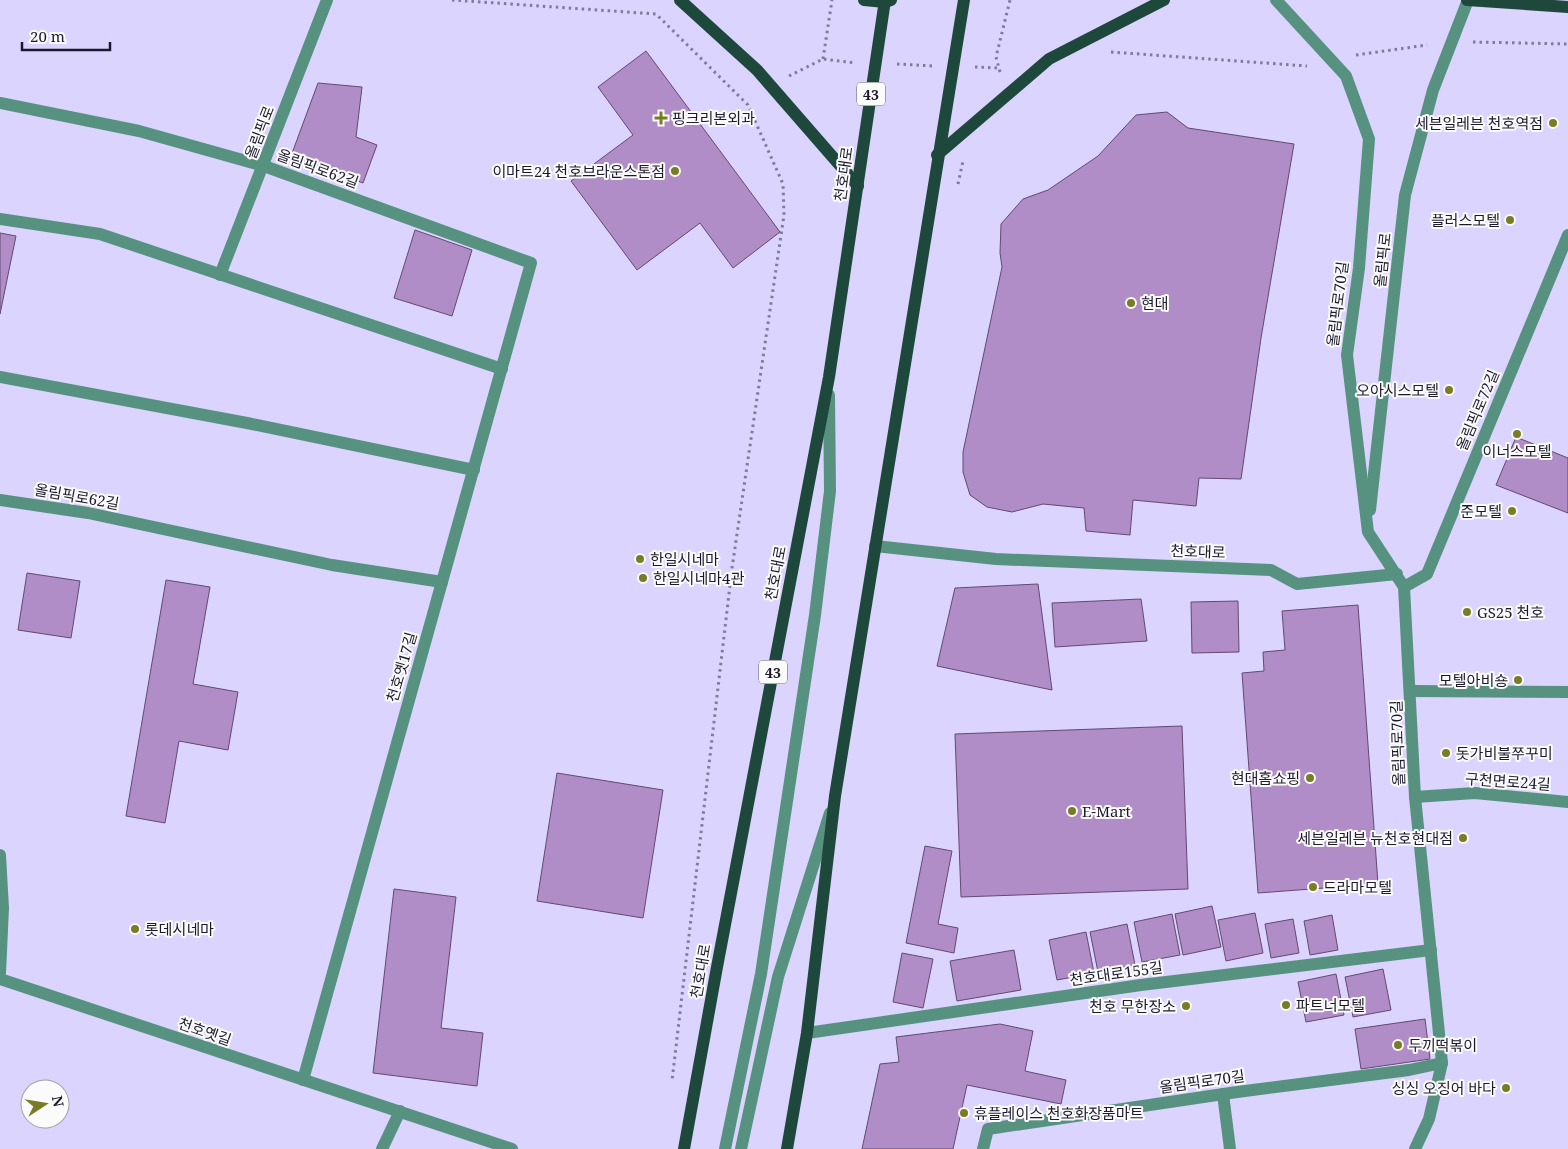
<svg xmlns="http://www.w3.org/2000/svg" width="1568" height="1149" font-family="'Noto Serif','Noto Sans KR',serif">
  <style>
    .building { fill: #b08dc6; stroke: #634972 }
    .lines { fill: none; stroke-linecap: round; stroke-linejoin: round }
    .path { stroke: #807b9a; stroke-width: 3; stroke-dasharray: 2.5 4; stroke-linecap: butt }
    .minor { stroke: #579280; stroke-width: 12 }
    .major { stroke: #1f483c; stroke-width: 12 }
    .poi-dot { fill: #787c25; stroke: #fbfbfb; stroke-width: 2 }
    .labels { text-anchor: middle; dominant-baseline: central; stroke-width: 4; stroke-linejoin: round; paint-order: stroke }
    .shield { fill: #fbfbfb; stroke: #605d6a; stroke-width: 1 }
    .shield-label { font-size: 14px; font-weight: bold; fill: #1d192c }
    .poi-label { font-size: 15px; fill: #1d192c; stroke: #fbfbfb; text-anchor: start }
    .street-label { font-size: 15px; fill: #1d192c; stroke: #fbfbfb }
  </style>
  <rect width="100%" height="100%" fill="#dad4fe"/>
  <g class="building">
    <polygon points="646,51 780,232 733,268 700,223 637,270 571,181 633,135 598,87"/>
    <polygon points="318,83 362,87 356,137 377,145 363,183 291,156"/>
    <polygon points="1167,112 1188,128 1294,144 1261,338 1241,479 1199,478 1196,506 1133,500 1130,535 1086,531 1084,508 1043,504 1012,512 987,507 970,495 963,472 963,452 1002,267 1000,253 1001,224 1023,199 1048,190 1098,156 1136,115"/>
    <polygon points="415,230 472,250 452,316 394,298"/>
    <polygon points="0,233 16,236 0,314"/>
    <polygon points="1516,437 1568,458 1568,513 1496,485"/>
    <polygon points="27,573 80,581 71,638 18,630"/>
    <polygon points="166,580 210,587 193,684 238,692 228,750 179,741 165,823 126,816"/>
    <polygon points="1038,584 1052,690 937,666 955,588"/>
    <polygon points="1141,599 1147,641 1055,647 1052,603"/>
    <polygon points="1238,601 1239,652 1192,653 1191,602"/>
    <polygon points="1358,605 1378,884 1258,893 1242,673 1264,671 1263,652 1285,650 1282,611"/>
    <polygon points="1182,726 1188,889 961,897 955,734"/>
    <polygon points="557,773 663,790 643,918 537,901"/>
    <polygon points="925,846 952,851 938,924 958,928 954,953 906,943"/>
    <polygon points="394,889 456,897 441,1028 483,1033 477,1086 373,1073"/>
    <polygon points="1212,906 1221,947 1183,955 1175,914"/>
    <polygon points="1255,913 1263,953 1226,961 1218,920"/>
    <polygon points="1172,914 1180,955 1142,962 1134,922"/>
    <polygon points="1332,915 1338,950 1310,955 1304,921"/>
    <polygon points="1293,919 1299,953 1271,958 1265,924"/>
    <polygon points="1127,924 1135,965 1098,972 1090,932"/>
    <polygon points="1086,932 1094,973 1057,980 1049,940"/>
    <polygon points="1014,950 1021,990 957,1001 950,961"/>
    <polygon points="902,953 933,959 923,1008 893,1002"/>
    <polygon points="1383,969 1391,1010 1353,1017 1345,977"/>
    <polygon points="1336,974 1344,1015 1306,1022 1298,982"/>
    <polygon points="1425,1019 1430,1059 1361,1069 1355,1029"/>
    <polygon points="1000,1024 1033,1031 1025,1071 1066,1080 1061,1104 967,1085 953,1149 862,1149 880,1064 899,1062 896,1037"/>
  </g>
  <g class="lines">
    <g class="path">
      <polyline points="452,0 656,14 748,105 783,184 784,215 732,568 672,1081"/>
      <polyline points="1473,42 1568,44"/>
      <polyline points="1111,52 1307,66"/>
      <polyline points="1356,55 1427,45"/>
      <polyline points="823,59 832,0"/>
      <polyline points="897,64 933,66"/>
      <polyline points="975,67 999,68"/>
      <polyline points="1000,72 996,57 1010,0"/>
      <polyline points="789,76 823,59 856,63"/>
      <polyline points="958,184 963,161"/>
    </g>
    <g class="minor">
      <polyline points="1276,0 1346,76 1369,139 1359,268 1347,355 1368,532 1404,587 1415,797 1442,1063 1429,1119 1415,1149"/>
      <polyline points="0,103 139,131 264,166 531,263 303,1080"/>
      <polyline points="0,219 100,234 502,369"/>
      <polyline points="220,275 327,0"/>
      <polyline points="0,377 247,423 474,470"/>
      <polyline points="0,500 88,513 332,565 442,582"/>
      <polyline points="1370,510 1405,195 1433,90 1468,0"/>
      <polyline points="875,546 996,559 1271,570 1297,584 1397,574"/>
      <polyline points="1404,587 1427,574 1568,235"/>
      <polyline points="1411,691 1568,692"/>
      <polyline points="1415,797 1475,793 1568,802"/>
      <polyline points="0,855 3,908 0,973"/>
      <polyline points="0,979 512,1149"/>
      <polyline points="807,1033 1141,985 1431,950"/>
      <polyline points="1223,1094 1230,1149"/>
      <polyline points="382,1149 400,1111"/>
      <polyline points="725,1149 761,974 815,615 830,491 829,395"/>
      <polyline points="741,1149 778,977 830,813"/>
      <polyline points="983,1149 988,1129 1237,1092 1409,1070 1442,1063"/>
    </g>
    <g class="major">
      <polyline points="680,0 757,70 858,186"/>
      <polyline points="864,0 885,2 891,0"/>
      <polyline points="1467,0 1568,7"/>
      <polyline points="937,155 1049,59 1164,0"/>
      <polyline points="684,1149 717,967 829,377 885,0"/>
      <polyline points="787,1149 807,1033 835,796 964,0"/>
    </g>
  </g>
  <g class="poi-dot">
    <path d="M658.5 110.5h5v5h5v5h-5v5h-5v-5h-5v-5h5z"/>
    <circle cx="1553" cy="123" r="5"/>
    <circle cx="675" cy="171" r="5"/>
    <circle cx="1510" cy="220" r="5"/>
    <circle cx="1131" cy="303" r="5"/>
    <circle cx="1449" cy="390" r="5"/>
    <circle cx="1517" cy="434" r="5"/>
    <circle cx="1512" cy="511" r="5"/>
    <circle cx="640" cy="559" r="5"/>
    <circle cx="643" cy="578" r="5"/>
    <circle cx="1467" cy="612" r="5"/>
    <circle cx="1518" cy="680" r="5"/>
    <circle cx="1446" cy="753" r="5"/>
    <circle cx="1310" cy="778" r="5"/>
    <circle cx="1072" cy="811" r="5"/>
    <circle cx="1463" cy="838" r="5"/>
    <circle cx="1313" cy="887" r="5"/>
    <circle cx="135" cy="929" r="5"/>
    <circle cx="1286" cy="1005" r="5"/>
    <circle cx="1186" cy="1006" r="5"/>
    <circle cx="1398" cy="1045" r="5"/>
    <circle cx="1506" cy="1088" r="5"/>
    <circle cx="964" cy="1113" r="5"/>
  </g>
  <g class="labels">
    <g class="shield">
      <rect x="857" y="82.5" width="28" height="23" rx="4"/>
      <rect x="759" y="660.5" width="28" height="23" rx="4"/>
    </g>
    <g class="shield-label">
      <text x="871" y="94">43</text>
      <text x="773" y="672">43</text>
    </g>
    <g class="poi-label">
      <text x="672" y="118">핑크리본외과</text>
      <text x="1543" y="123" text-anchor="end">세븐일레븐 천호역점</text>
      <text x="665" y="171" text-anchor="end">이마트24 천호브라운스톤점</text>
      <text x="1500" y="220" text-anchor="end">플러스모텔</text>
      <text x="1141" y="303">현대</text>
      <text x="1439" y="390" text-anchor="end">오아시스모텔</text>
      <text x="1517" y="451" text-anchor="middle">이너스모텔</text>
      <text x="1502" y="511" text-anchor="end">준모텔</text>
      <text x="650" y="559">한일시네마</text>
      <text x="653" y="578">한일시네마4관</text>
      <text x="1477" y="612">GS25 천호</text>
      <text x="1508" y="680" text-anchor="end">모텔아비숑</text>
      <text x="1456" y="753">돗가비불쭈꾸미</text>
      <text x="1300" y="778" text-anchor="end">현대홈쇼핑</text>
      <text x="1082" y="811">E-Mart</text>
      <text x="1453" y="838" text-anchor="end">세븐일레븐 뉴천호현대점</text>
      <text x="1323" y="887">드라마모텔</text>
      <text x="145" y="929">롯데시네마</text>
      <text x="1296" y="1005">파트너모텔</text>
      <text x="1176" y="1006" text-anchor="end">천호 무한장소</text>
      <text x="1408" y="1045">두끼떡볶이</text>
      <text x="1496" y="1088" text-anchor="end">싱싱 오징어 바다</text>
      <text x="974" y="1113">휴플레이스 천호화장품마트</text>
    </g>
    <g class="street-label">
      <text transform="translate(259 132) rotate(-69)">올림픽로</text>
      <text transform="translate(318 168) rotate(20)">올림픽로62길</text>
      <text transform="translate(843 174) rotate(-82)">천호대로</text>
      <text transform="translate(1382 260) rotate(-84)">올림픽로</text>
      <text transform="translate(1337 304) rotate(-83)">올림픽로70길</text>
      <text transform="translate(1477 410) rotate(-67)">올림픽로72길</text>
      <text transform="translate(77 496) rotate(10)">올림픽로62길</text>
      <text transform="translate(1198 551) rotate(2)">천호대로</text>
      <text transform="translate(775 573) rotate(-79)">천호대로</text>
      <text transform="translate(401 667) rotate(-74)">천호옛17길</text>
      <text transform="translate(1397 743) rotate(-92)">올림픽로70길</text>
      <text transform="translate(1508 781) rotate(4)">구천면로24길</text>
      <text transform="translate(700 971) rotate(-80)">천호대로</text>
      <text transform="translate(1116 973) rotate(-8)">천호대로155길</text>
      <text transform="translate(205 1031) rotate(19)">천호옛길</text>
      <text transform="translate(1202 1081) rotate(-8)">올림픽로70길</text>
    </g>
  </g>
  <g transform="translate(45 1104) rotate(78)"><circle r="24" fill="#fbfbfb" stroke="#a2a1a8"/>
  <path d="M0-4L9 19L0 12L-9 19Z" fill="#787c25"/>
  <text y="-8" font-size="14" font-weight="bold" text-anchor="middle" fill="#1d192c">N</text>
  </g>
  <path d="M22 42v8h88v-8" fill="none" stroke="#1d192c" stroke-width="2.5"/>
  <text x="30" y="42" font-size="15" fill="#1d192c" stroke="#fbfbfb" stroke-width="4" paint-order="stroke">20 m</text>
</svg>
